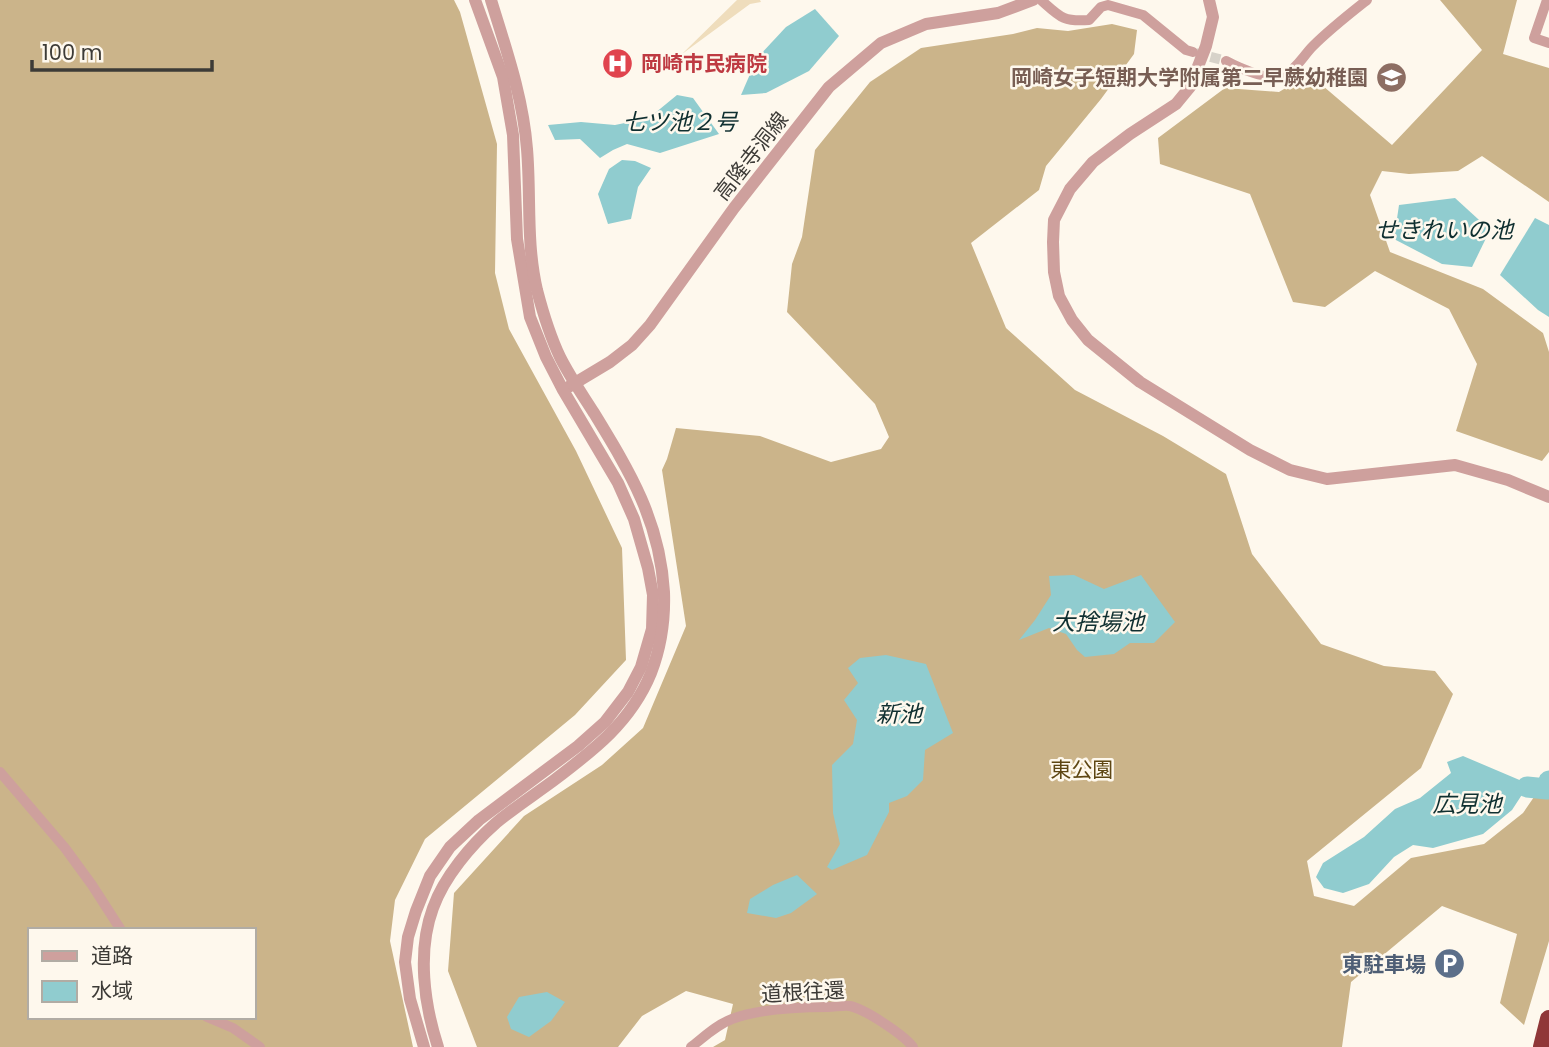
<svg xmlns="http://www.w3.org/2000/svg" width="1549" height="1047" font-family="Poppins,'Noto Sans JP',sans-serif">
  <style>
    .green { fill: #efddbc }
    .forest { fill: #cbb48a; fill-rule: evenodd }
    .water { fill: #90cccf }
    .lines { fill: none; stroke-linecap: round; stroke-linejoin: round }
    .river { stroke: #90cccf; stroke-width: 21 }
    .minor-tunnel { stroke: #d7d2c9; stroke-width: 10; stroke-dasharray: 10 5; stroke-linecap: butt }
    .minor { stroke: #cea09d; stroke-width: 10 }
    .tertiary { stroke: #cea09d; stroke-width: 12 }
    .motorway { stroke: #903738; stroke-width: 18 }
    .labels { text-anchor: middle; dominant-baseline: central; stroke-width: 5; stroke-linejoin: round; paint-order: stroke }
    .health-label { font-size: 21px; font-weight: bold; fill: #be3a42; stroke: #fef8ed; text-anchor: start }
    .education-label { font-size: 21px; font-weight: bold; fill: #785e54; stroke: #fef8ed; text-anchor: end }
    .street-label { font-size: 21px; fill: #3d3b37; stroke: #fef8ed }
    .park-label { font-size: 21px; fill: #5e4613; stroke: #fef8ed }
    .service-label { font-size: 21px; font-weight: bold; fill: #4e5e75; stroke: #fef8ed; text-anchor: end }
    .water-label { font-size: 23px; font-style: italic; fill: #0f2f30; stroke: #fef8ed }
  </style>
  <rect width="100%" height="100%" fill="#fef8ed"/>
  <polygon class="green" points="737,0 760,0 761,2 750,4 682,54"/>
  <g class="forest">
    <path d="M0,0H454L460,12L497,144L495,273L509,329L576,451L622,548L626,660L575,715L425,839L395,900L390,941L413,1047H0ZM30,930H254V1017H30Z"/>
    <polygon points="1440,0 1517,0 1503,54 1549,68 1549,202 1482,156 1458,171 1409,174 1382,171 1370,195 1390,252 1483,289 1543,333 1549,352 1549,452 1542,461 1456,431 1477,364 1449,309 1375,271 1325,307 1293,302 1250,194 1160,164 1158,138 1225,88 1279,92 1309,74 1392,145 1482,50"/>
    <polygon points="1112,24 1137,30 1134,54 1101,99 1046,166 1039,190 971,243 1006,328 1075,390 1163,436 1226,474 1252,554 1321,644 1384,666 1435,671 1453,694 1421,768 1307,861 1314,896 1354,906 1411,858 1484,844 1523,813 1534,797 1549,781 1549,941 1524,1025 1500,1003 1517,934 1442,906 1351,982 1342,1047 713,1047 725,1040 733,1004 686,991 642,1016 618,1047 477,1047 448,971 454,893 524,816 602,765 643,728 686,626 662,470 667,459 676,428 760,436 831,462 881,449 889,437 875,404 787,312 792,264 802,237 815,150 870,82 921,48 1013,34 1037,28 1068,31"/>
  </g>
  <g class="water">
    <polygon points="815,9 839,36 809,71 766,93 741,95 757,58 786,27"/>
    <polygon points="677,95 693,98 719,134 660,153 627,144 613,150 600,158 580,139 555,140 548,125 581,122 615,125 649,118"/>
    <polygon points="622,160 635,161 651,168 638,187 631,219 608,224 598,194 609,169"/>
    <polygon points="1455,198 1490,230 1472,267 1442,264 1394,239 1399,205"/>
    <polygon points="1535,218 1549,225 1549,317 1538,310 1500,275"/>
    <polygon points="1074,575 1104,589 1141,575 1175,622 1154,643 1130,643 1114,654 1085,657 1077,650 1066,634 1049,628 1019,640 1035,620 1051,595 1049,576"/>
    <polygon points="886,655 926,664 953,733 925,750 923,780 907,796 889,803 889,812 867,855 832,870 827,867 840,844 833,813 832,765 853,744 857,720 844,700 858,683 848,668 860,658"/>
    <polygon points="1463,756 1529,784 1512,810 1483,834 1433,848 1413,845 1394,857 1369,884 1343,893 1324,888 1316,877 1323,863 1364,837 1395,809 1420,798 1451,773 1447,762"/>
    <polygon points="797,875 817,894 791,913 776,918 747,913 750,899 773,885"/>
    <polygon points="547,992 565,1002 551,1021 529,1037 511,1029 507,1017 519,997"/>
  </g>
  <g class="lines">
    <polyline class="river" points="1527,787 1547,789 1549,781"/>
    <polyline class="minor-tunnel" points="1196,53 1226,61"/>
    <g class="minor">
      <path d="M1041,0C1060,17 1063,22 1089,20L1101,7L1108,5L1143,15L1186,50L1193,52"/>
      <polyline points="1547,0 1534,38 1549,43"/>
      <path d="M1226,61C1237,67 1271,82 1282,77C1296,70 1303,56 1313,46C1330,29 1348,15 1367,0"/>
      <polyline points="0,772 65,848 92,885 121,930"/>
      <polyline points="207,1017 233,1028 260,1047"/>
      <path d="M691,1047C704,1037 716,1025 732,1019C759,1009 799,1007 828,1007C835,1007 843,1005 850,1006C865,1009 904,1035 913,1047"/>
    </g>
    <g class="tertiary">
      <polyline points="1209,0 1213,17 1206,46 1190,87 1176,104 1130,134 1093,162 1070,189 1054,220 1053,242 1054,272 1059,296 1072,320 1088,340 1140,382 1250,450 1290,470 1327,479 1455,465 1508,480 1549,497"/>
      <polyline points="570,386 610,362 632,345 650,325 734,208 829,87 881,43 926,24 998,13 1033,0"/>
      <polyline points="424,1047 410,999 405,962 408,937 416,911 430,876 450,847 479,820 578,746 605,722 628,692 641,667 652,629 653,595 648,568 634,519 618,483 563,390 546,357 530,317 517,239 513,135 503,77 475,0"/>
      <path d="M438,1047C424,1004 417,951 433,908C444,877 471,845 496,823C514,808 534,795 553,781C594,750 631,722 651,673C661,647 665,620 664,592C660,521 630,472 594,413C582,394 570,377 560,357C550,336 543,313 537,290C526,243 531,196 527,149C523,97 506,49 491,0"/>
    </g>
    <polyline class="motorway" points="1542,1047 1549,1019"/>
  </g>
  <defs>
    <symbol id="hospital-disc" viewBox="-11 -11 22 22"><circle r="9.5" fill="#e0444e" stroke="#fef8ed"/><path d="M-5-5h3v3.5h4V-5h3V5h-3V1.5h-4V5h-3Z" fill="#fff"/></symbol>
    <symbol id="school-disc" viewBox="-11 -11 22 22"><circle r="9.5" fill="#8d6e63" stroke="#fef8ed"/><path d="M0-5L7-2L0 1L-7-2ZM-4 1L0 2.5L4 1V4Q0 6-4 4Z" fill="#fff"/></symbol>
    <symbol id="parking-disc" viewBox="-11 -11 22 22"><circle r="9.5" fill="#5c6f8a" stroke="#fef8ed"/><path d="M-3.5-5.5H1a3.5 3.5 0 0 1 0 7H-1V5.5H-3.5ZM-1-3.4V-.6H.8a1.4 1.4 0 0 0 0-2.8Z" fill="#fff"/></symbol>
  </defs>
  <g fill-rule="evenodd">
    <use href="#hospital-disc" x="600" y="46" width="35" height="35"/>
    <use href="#school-disc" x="1374" y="60" width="35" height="35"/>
    <use href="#parking-disc" x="1432" y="946" width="35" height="35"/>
  </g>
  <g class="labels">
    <g class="health-label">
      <text x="641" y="63">岡崎市民病院</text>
    </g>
    <g class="education-label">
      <text x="1368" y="77">岡崎女子短期大学附属第二早蕨幼稚園</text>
    </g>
    <g class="street-label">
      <text transform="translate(751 156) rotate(-52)">高隆寺洞線</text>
      <text transform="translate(803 992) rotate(-3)">道根往還</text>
    </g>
    <g class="park-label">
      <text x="1082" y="769">東公園</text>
    </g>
    <g class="service-label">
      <text x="1426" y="964">東駐車場</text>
    </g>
    <g class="water-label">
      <text x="680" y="122">七ツ池２号</text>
      <text x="1444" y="230">せきれいの池</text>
      <text x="1098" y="622">大捨場池</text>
      <text x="899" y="714">新池</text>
      <text x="1467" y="804">広見池</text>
    </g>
  </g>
  <rect x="28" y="928" width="228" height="91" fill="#fef8ed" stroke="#b1aca4" stroke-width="2"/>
  <rect x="42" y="951" width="35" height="10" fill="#cea09d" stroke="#b1aca4" stroke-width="2"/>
  <text x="91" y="963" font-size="21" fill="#3d3b37">道路</text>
  <rect x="42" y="981" width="35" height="21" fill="#90cccf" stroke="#b1aca4" stroke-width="2"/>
  <text x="91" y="998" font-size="21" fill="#3d3b37">水域</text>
  <path d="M32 60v10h180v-10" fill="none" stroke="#3d3b37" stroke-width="3.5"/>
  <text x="42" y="60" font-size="21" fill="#3d3b37" stroke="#fef8ed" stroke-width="5" paint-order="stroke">100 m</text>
</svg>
